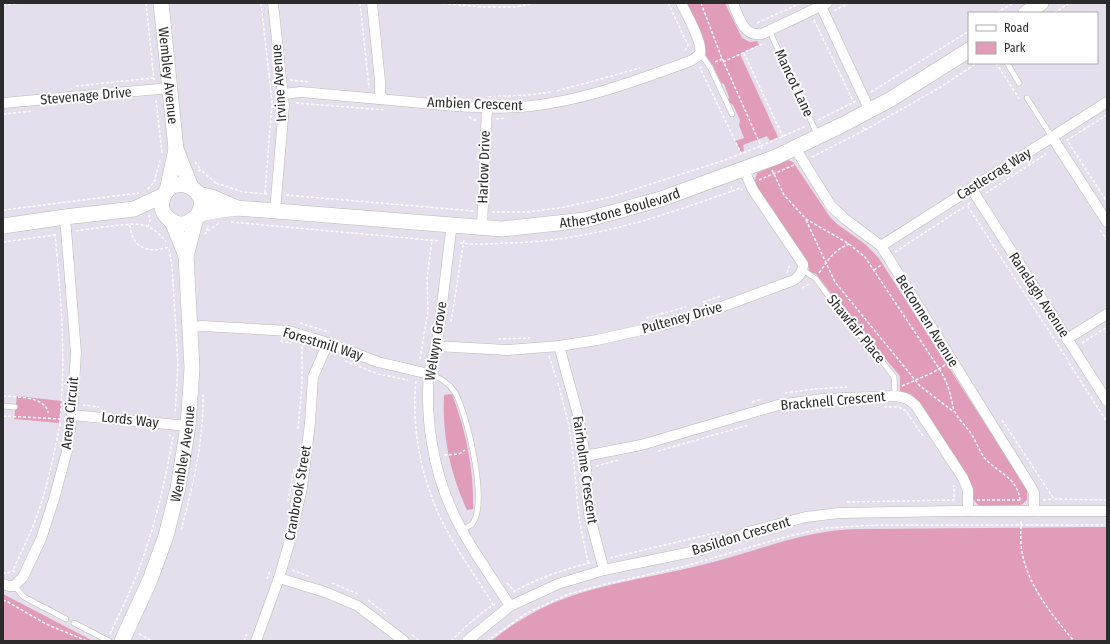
<svg xmlns="http://www.w3.org/2000/svg" width="1110" height="644" font-family="'Fira Sans Condensed',sans-serif">
  <style>
    .green { fill: #e19cba }
    .lines { fill: none; stroke-linecap: round; stroke-linejoin: round }
    .lane-casing { stroke: #b5beb1; stroke-width: 6 }
    .street-casing { stroke: #b5beb1; stroke-width: 11 }
    .secondary-casing { stroke: #b5beb1; stroke-width: 16 }
    .path { stroke: #fff; stroke-width: 1.5; stroke-dasharray: 3 2; stroke-linecap: butt }
    .lane { stroke: #fff; stroke-width: 5 }
    .street { stroke: #fff; stroke-width: 10 }
    .secondary { stroke: #fff; stroke-width: 15 }
    .labels { text-anchor: middle; dominant-baseline: central; stroke-width: 4; stroke-linejoin: round; paint-order: stroke }
    .street-label { font-size: 14px; fill: #2b2b2b; stroke: #fff }
  </style>
  <rect width="100%" height="100%" fill="#e5deec"/>
  <g class="green">
    <polygon points="684,3 725,3 742,38 750,42 757,41 759,45 740,54 778,137 770,141 767,136 743,145 744,151 741,152 735,141 744,138 739,125 740,120 733,105 730,103 728,100 729,97 724,84 721,83 713,66 706,56 706,51"/>
    <polygon points="788,160 793,162 830,217 837,224 865,244 878,257 1027,489 1027,500 1021,505 980,506 976,503 915,399 911,394 900,391 900,376 843,309 816,274 810,272 807,263 757,188 755,180 757,173"/>
    <path d="M452,394C466,431 474,469 473,509L467,510C450,474 442,435 444,395Z"/>
    <polygon points="17,396 62,401 59,423 14,419"/>
    <path d="M1107,527V641H491C510,626 530,613 553,603C601,583 655,577 706,564C758,551 803,530 859,529Z"/>
    <polygon points="3,594 93,641 3,641"/>
  </g>
  <g class="lines">
    <defs>
      <g id="lane">
        <polyline points="769,30 818,136"/>
        <polyline points="700,53 710,67 732,114"/>
        <polyline points="1007,63 1019,83"/>
        <polyline points="1027,98 1052,137"/>
        <polyline points="803,270 816,279 837,308 874,351 894,377 895,396"/>
        <path d="M429,374C438,377 449,383 454,391C467,411 489,505 472,524C470,526 465,528 462,530"/>
        <polyline points="3,406 15,407"/>
        <polyline points="14,586 24,597 66,619"/>
        <polyline points="74,623 109,641"/>
      </g>
      <g id="street">
        <polyline points="273,3 284,106 275,211"/>
        <polyline points="372,3 380,81 380,99"/>
        <path d="M733,3C739,17 743,37 762,34L827,3"/>
        <polyline points="821,6 870,111"/>
        <path d="M283,94L301,92C342,96 382,99 422,103C454,106 486,109 519,107C577,103 636,81 690,61C694,59 698,57 700,53C703,43 686,13 681,3"/>
        <polyline points="3,103 170,88"/>
        <polyline points="1052,137 1107,222"/>
        <polyline points="795,148 831,206 845,219 881,246 1031,487 1034,493 1034,511"/>
        <polyline points="971,188 1107,401"/>
        <path d="M452,224C447,261 443,299 438,336C436,349 431,361 429,374C425,417 433,468 451,508C466,543 490,574 510,606"/>
        <polyline points="482,227 487,107"/>
        <polyline points="881,246 1107,102"/>
        <polyline points="191,327 202,326 289,331 328,343 378,362 429,374"/>
        <polyline points="1067,339 1107,314"/>
        <path d="M436,346L507,350L559,346L597,340L660,326L716,309L794,280C800,275 803,272 803,264L753,190L744,170"/>
        <polyline points="559,346 578,415 585,456 589,514 604,570"/>
        <polyline points="72,415 188,426"/>
        <path d="M585,456L641,445L778,405L823,399L895,396C905,397 909,399 916,406L963,478L968,490V511"/>
        <polyline points="279,578 325,592 358,606 404,641"/>
        <polyline points="3,584 9,586 14,586 23,577 41,539 54,499 67,451 72,415 76,353 65,217"/>
        <polyline points="256,641 279,578 290,540 302,488 310,423 313,377 328,343"/>
        <polyline points="467,641 510,606 558,584 604,570 701,550 752,531 806,517 839,513 954,511 1107,511"/>
      </g>
      <g id="secondary">
        <path id="s1" d="M161,3L176,149L191,187"/>
        <polyline points="1026,13 1041,3"/>
        <polyline points="167,191 176,149"/>
        <polyline points="198,194 212,197 237,208"/>
        <path id="s2" d="M197,216C216,189 168,169 162,201C161,207 163,214 168,218C171,222 177,224 182,224C189,224 192,219 198,216C207,210 226,210 237,208L502,229L585,220L661,199L776,157L844,124L891,99L969,50"/>
        <polyline points="3,226 65,217 134,209 164,195"/>
        <polyline points="186,256 196,218"/>
        <path id="s3" d="M122,641L150,580L166,536L178,488L188,426L192,368L186,256L172,221"/>
      </g>
    </defs>
    <use href="#lane" class="lane-casing"/>
    <use href="#street" class="street-casing"/>
    <use href="#secondary" class="secondary-casing"/>
    <g class="path">
      <polyline points="146,3 154,80"/>
      <polyline points="261,3 269,75"/>
      <polyline points="360,3 369,88"/>
      <polyline points="438,3 483,7 515,7 534,3"/>
      <polyline points="668,3 688,45 684,52"/>
      <polyline points="701,3 721,56 761,146 806,126"/>
      <polyline points="3,5 24,3"/>
      <polyline points="834,11 848,3"/>
      <polyline points="997,13 1013,3"/>
      <polyline points="1054,13 1069,3"/>
      <polyline points="814,20 854,103"/>
      <polyline points="757,23 801,3"/>
      <polyline points="744,53 783,137"/>
      <polyline points="715,62 722,59"/>
      <polyline points="723,62 762,44"/>
      <polyline points="996,63 1020,100"/>
      <polyline points="702,67 700,68 741,153"/>
      <polyline points="290,80 310,82"/>
      <polyline points="76,86 153,78"/>
      <polyline points="557,91 640,68"/>
      <polyline points="871,92 969,31"/>
      <polyline points="488,97 528,95 551,92"/>
      <polyline points="156,100 162,153"/>
      <polyline points="296,103 386,110"/>
      <polyline points="3,114 33,111"/>
      <polyline points="1107,115 1067,140 1107,202"/>
      <polyline points="469,117 474,120 477,120"/>
      <polyline points="496,119 505,118"/>
      <polyline points="818,120 856,101"/>
      <polyline points="865,130 939,88 977,63"/>
      <polyline points="812,157 865,130 863,127"/>
      <polyline points="195,162 201,170"/>
      <path d="M772,170L784,195L806,219L849,244L865,257L940,370C945,379 949,387 951,398C953,402 952,408 955,412C958,419 965,425 970,432C975,439 978,448 983,456C996,473 1018,476 1020,501"/>
      <polyline points="198,171 201,170 216,183"/>
      <polyline points="759,180 794,165"/>
      <polyline points="154,182 160,161"/>
      <polyline points="216,183 243,192 267,194"/>
      <polyline points="731,186 732,191 740,188 742,190"/>
      <polyline points="148,189 156,180"/>
      <polyline points="265,193 272,102 269,75 271,75"/>
      <polyline points="986,193 1046,154"/>
      <polyline points="286,195 474,211"/>
      <polyline points="970,203 967,205 1069,362"/>
      <polyline points="3,210 139,193"/>
      <polyline points="492,212 527,212 560,208 611,197 722,161 761,146 762,149"/>
      <polyline points="806,220 835,282 920,386 954,412"/>
      <polyline points="231,222 440,241"/>
      <path d="M130,225C131,248 149,254 168,247"/>
      <polyline points="148,227 150,221 149,215"/>
      <polyline points="1100,230 1107,240"/>
      <path d="M76,231C90,229 131,222 144,225C153,228 160,234 166,242"/>
      <polyline points="208,231 219,223"/>
      <path d="M56,234L55,235C61,296 66,358 60,419"/>
      <polyline points="204,234 207,232 208,225"/>
      <polyline points="3,242 55,235"/>
      <path d="M460,243C475,245 490,244 505,243C585,242 658,218 732,191"/>
      <polyline points="169,249 172,266 178,365 175,414"/>
      <polyline points="895,252 964,207"/>
      <polyline points="874,270 881,265"/>
      <polyline points="787,273 790,264"/>
      <path d="M819,273C829,259 833,251 849,244"/>
      <polyline points="802,288 811,283"/>
      <polyline points="703,302 721,296"/>
      <polyline points="646,318 686,307"/>
      <polyline points="451,322 464,239"/>
      <polyline points="300,323 329,332"/>
      <polyline points="498,339 530,338"/>
      <polyline points="280,341 291,343"/>
      <polyline points="1082,343 1107,327"/>
      <polyline points="549,356 556,377"/>
      <polyline points="420,359 428,311 427,278 432,240"/>
      <polyline points="345,361 378,374 408,380"/>
      <polyline points="1069,363 1107,422"/>
      <path d="M416,381C411,430 422,483 445,527C459,554 478,579 493,605"/>
      <polyline points="558,383 569,426 574,464 579,518 588,563"/>
      <polyline points="902,386 932,373 945,365"/>
      <polyline points="785,393 814,389 847,387"/>
      <path d="M3,396C16,397 46,396 48,413"/>
      <polyline points="752,402 762,399"/>
      <polyline points="83,406 84,405 99,407"/>
      <polyline points="885,406 885,407 899,407 906,411 923,436"/>
      <polyline points="3,416 60,419 60,425"/>
      <polyline points="1002,420 1054,499 1107,500"/>
      <polyline points="298,429 302,386 302,345"/>
      <polyline points="658,451 749,425"/>
      <polyline points="444,455 459,454 465,450"/>
      <polyline points="596,466 618,460"/>
      <polyline points="977,500 1022,500"/>
      <polyline points="1043,500 1053,499"/>
      <polyline points="288,501 294,469"/>
      <polyline points="847,502 954,500 954,485"/>
      <path d="M1021,521C1021,531 1020,542 1022,552C1028,586 1052,615 1074,641"/>
      <path d="M181,530C193,486 204,440 203,394"/>
      <polyline points="610,558 719,532"/>
      <polyline points="292,570 311,577"/>
      <polyline points="3,572 6,574 12,571"/>
      <path d="M15,572L13,571C19,556 27,541 33,526C46,494 53,459 60,425H61"/>
      <polyline points="267,579 271,568"/>
      <polyline points="332,583 358,594"/>
      <polyline points="507,583 515,592"/>
      <path d="M513,592C538,578 565,569 593,562"/>
      <polyline points="3,600 8,602 46,624 87,641"/>
      <polyline points="368,600 386,614"/>
      <path d="M110,634C122,608 135,582 144,555C157,517 166,477 173,437L169,435"/>
      <polyline points="139,634 152,641"/>
      <polyline points="412,635 420,641"/>
      <polyline points="244,641 247,634"/>
      <path d="M451,641C465,627 479,614 496,603"/>
      <polyline points="487,641 527,613 569,594 606,584 682,567 785,537 825,528 879,525 1107,525"/>
    </g>
    <use href="#lane" class="lane"/>
    <use href="#street" class="street"/>
    <use href="#secondary" class="secondary"/>
  </g>
  <g class="labels">
    <g class="street-label">
      <text stroke="none"><textPath href="#s1" startOffset="73">Wembley Avenue</textPath></text>
      <text transform="translate(279 83) rotate(-94)">Irvine Avenue</text>
      <text transform="translate(794 83) rotate(65)">Mancot Lane</text>
      <text transform="translate(86 96) rotate(-5)">Stevenage Drive</text>
      <text transform="translate(475 104) rotate(2)">Ambien Crescent</text>
      <text transform="translate(484 167) rotate(-88)">Harlow Drive</text>
      <text transform="translate(994 174) rotate(-32)">Castlecrag Way</text>
      <text stroke="none"><textPath href="#s2" startOffset="550">Atherstone Boulevard</textPath></text>
      <text transform="translate(1039 295) rotate(57)">Ranelagh Avenue</text>
      <text transform="translate(682 318) rotate(-16)">Pulteney Drive</text>
      <text transform="translate(927 321) rotate(58)">Belconnen Avenue</text>
      <text transform="translate(856 329) rotate(51)">Shawfair Place</text>
      <text transform="translate(436 341) rotate(-81)">Welwyn Grove</text>
      <text transform="translate(323 344) rotate(17)">Forestmill Way</text>
      <text transform="translate(833 401) rotate(-5)">Bracknell Crescent</text>
      <text transform="translate(70 413) rotate(-84)">Arena Circuit</text>
      <text transform="translate(130 420) rotate(6)">Lords Way</text>
      <text stroke="none"><textPath href="#s3" startOffset="198">Wembley Avenue</textPath></text>
      <text transform="translate(585 470) rotate(82)">Fairholme Crescent</text>
      <text transform="translate(298 493) rotate(-80)">Cranbrook Street</text>
      <text transform="translate(741 536) rotate(-17)">Basildon Crescent</text>
    </g>
  </g>
  <rect width="1110" height="644" fill="none" stroke="#2b2b2b" stroke-width="8"/>
  <rect x="968" y="12" width="130" height="52" fill="#ffffff" stroke="#aaaaaa"/>
  <rect x="976" y="25" width="20" height="6" fill="#ffffff" stroke="#aaaaaa"/>
  <text x="1004" y="32" font-size="12" fill="#2b2b2b">Road</text>
  <rect x="976" y="42" width="20" height="12" fill="#e19cba" stroke="#aaaaaa"/>
  <text x="1004" y="52" font-size="12" fill="#2b2b2b">Park</text>
</svg>
